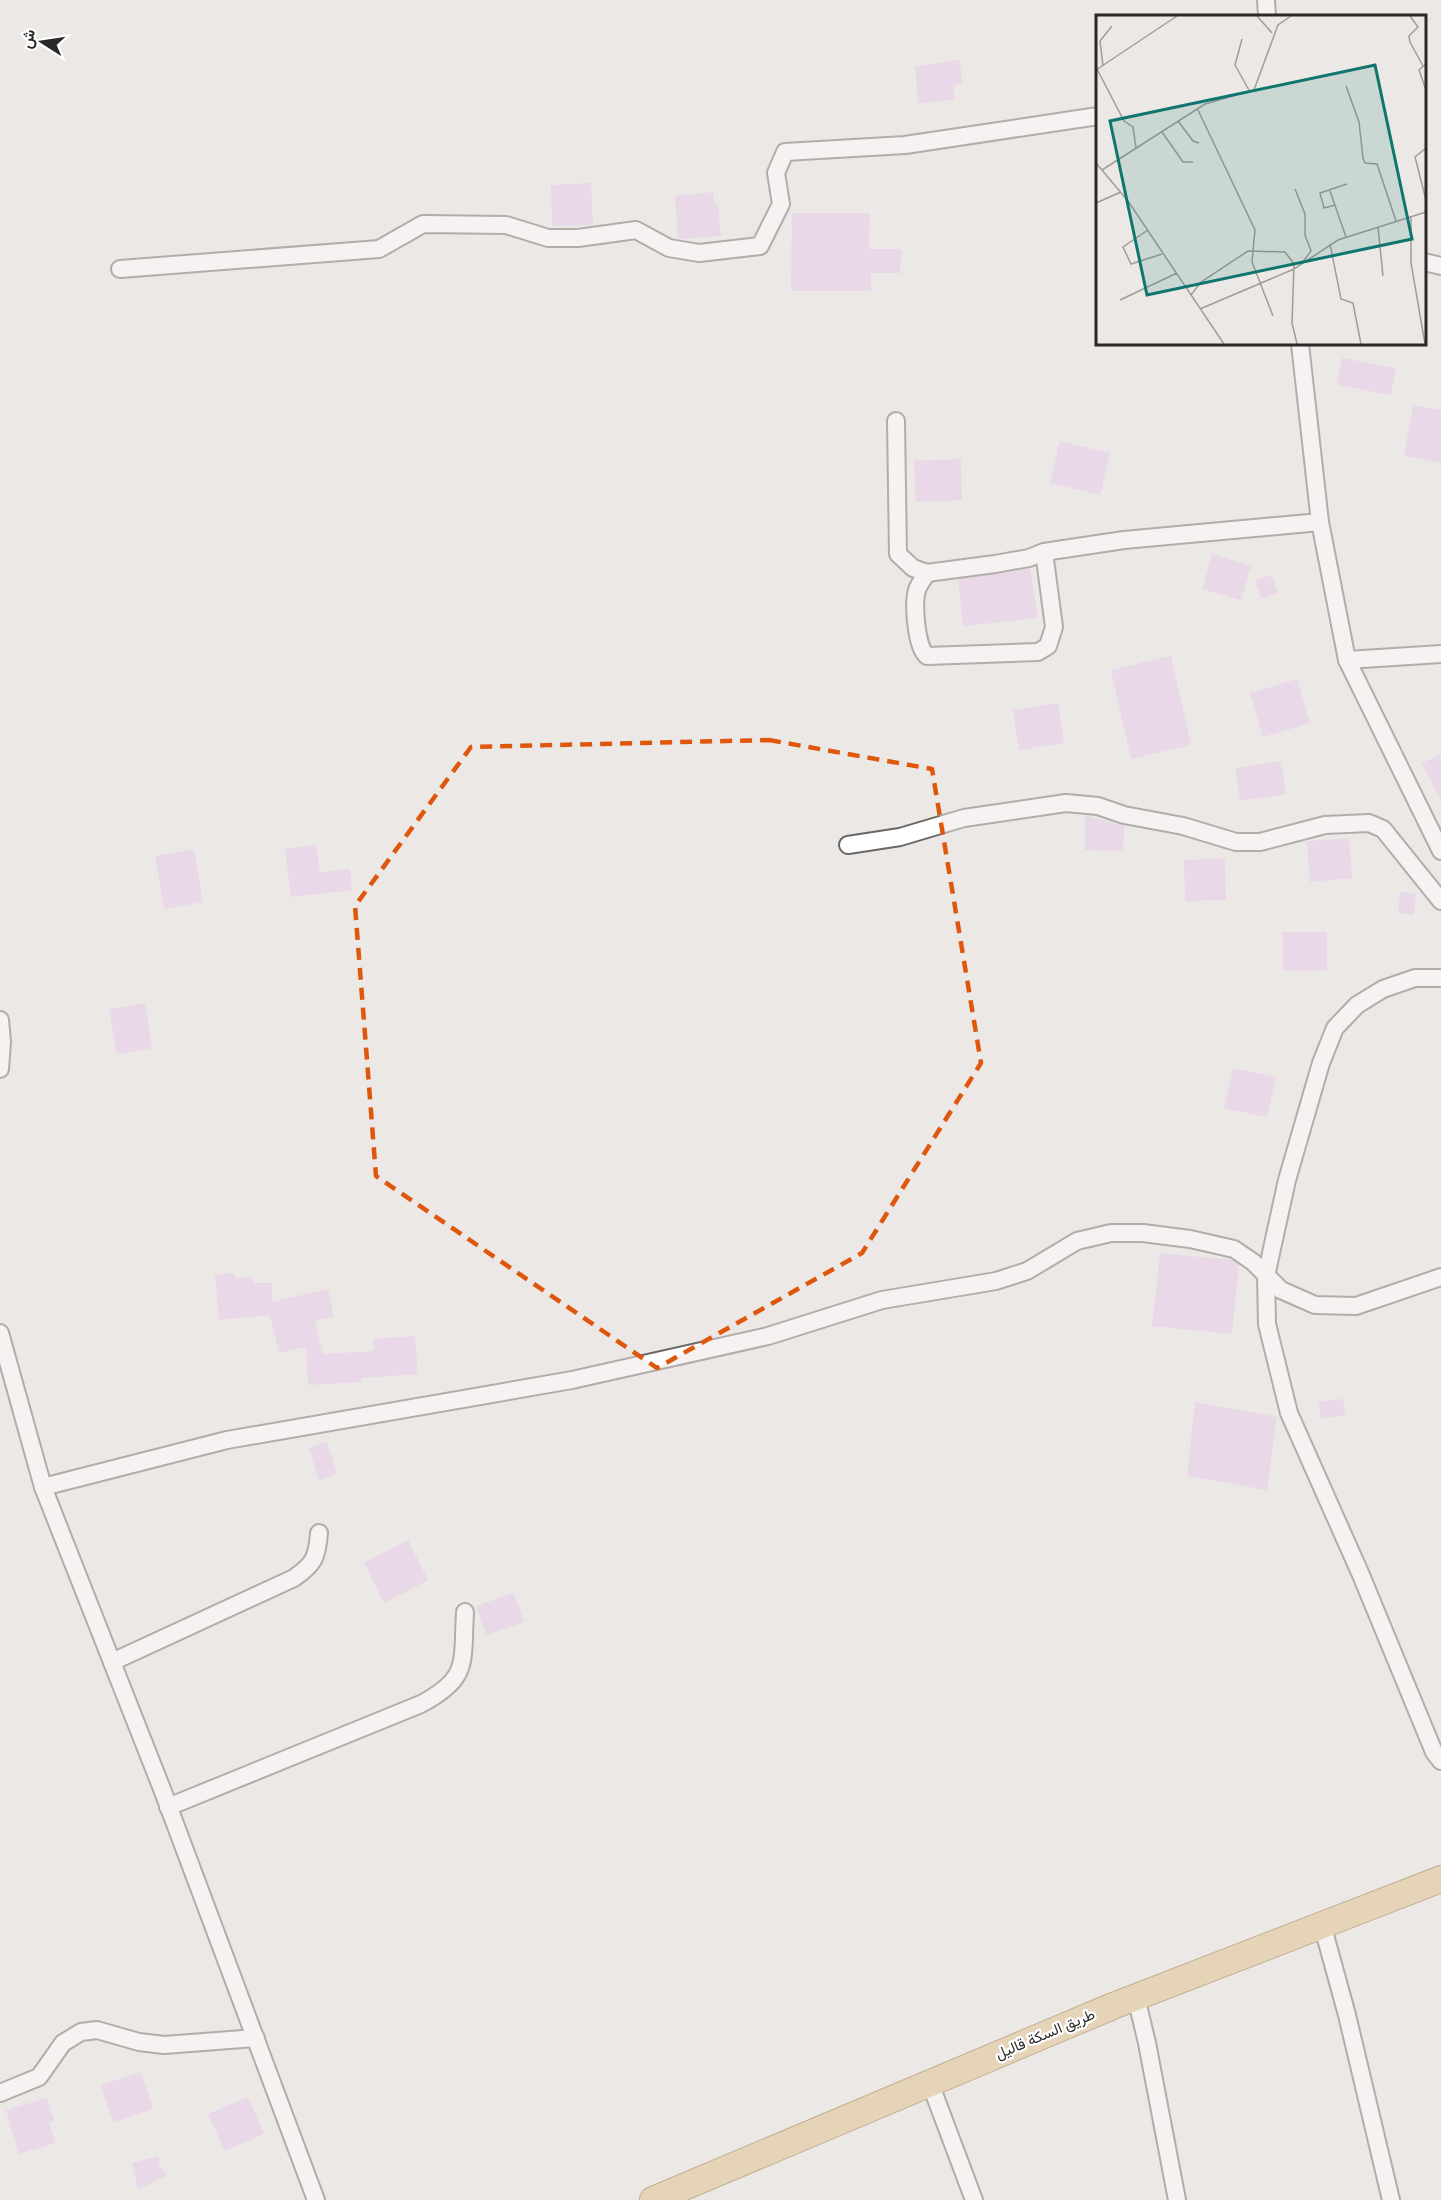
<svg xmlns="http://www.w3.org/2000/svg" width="1441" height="2200" font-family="'Times New Roman',Vazirmatn,serif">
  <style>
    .building { fill: #e2c6eb }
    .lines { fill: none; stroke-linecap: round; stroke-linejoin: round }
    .minor-casing { stroke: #6a6765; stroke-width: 20 }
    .primary-casing { stroke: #8e6c2d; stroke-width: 28 }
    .minor { stroke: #fff; stroke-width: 16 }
    .primary { stroke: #dcbc82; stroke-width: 26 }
    .marked { fill: none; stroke: #df570d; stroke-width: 4.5; stroke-dasharray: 12 8; stroke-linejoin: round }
    .labels { text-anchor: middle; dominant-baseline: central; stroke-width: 4.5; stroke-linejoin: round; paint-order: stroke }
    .street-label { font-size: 15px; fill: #2b2928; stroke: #fff }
    .inset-road { fill: none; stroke: #9f9c9a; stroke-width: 1.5 }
    .view { fill: #0f766e; fill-opacity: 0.15; stroke: #0f766e; stroke-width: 3 }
    .inset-edge { fill: none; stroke: #2b2928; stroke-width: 3 }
  </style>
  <rect width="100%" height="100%" fill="#ece8e6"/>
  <g class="building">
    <polygon points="960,60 962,84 953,85 955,100 918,103 915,66"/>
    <polygon points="591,183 593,225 552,226 551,185"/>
    <polygon points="713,192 714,203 718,205 721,236 678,239 675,196"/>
    <polygon points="792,213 870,213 869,249 901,249 900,273 871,273 871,291 791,291"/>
    <polygon points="1342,358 1396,368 1391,395 1337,385"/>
    <polygon points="1413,405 1441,410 1441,463 1404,456"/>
    <polygon points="1060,441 1110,453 1100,495 1050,483"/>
    <polygon points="961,459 962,500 916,502 914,461"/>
    <polygon points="1212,554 1251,566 1241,600 1202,589"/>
    <polygon points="1030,568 1038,618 963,626 958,579"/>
    <polygon points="1272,575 1278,593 1261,599 1255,580"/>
    <polygon points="1171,656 1191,745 1131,759 1111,670"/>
    <polygon points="1297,679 1310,723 1263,737 1250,693"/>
    <polygon points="1058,703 1064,743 1019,750 1013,710"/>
    <polygon points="1441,754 1441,800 1422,763"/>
    <polygon points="1281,761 1286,794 1240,801 1235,768"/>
    <polygon points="1085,815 1124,826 1123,851 1085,850"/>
    <polygon points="1349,838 1352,878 1310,882 1307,841"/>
    <polygon points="316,845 320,872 350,869 352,890 291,897 285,849"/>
    <polygon points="194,849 203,902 164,909 155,856"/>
    <polygon points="1225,858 1226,900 1185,901 1184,860"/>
    <polygon points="1400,892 1416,893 1414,915 1398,913"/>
    <polygon points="1283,932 1327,932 1327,970 1283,971"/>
    <polygon points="145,1003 152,1048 117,1054 109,1009"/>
    <polygon points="1233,1068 1276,1077 1267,1117 1224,1108"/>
    <polygon points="1160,1253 1231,1260 1239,1265 1232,1334 1152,1326"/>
    <polygon points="233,1273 237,1279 251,1276 255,1283 272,1283 272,1302 328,1289 334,1317 315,1321 323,1354 374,1351 373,1339 415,1336 418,1374 361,1378 361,1382 308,1385 306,1347 279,1353 270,1315 219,1320 215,1275"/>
    <polygon points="1343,1399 1345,1415 1321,1419 1318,1402"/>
    <polygon points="1195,1402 1277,1417 1267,1490 1187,1476"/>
    <polygon points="327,1442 337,1474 319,1480 309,1448"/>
    <polygon points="408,1540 428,1580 384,1603 364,1563"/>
    <polygon points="514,1593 524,1622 486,1635 476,1606"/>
    <polygon points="141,2072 153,2109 113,2122 101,2085"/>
    <polygon points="248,2097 264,2134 225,2151 208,2114"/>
    <polygon points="47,2098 54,2121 49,2122 55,2143 19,2154 6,2110"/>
    <polygon points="159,2156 159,2165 167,2175 138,2190 132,2163"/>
  </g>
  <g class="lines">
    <defs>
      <g id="minor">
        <polyline points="1266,0 1267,16"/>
        <polyline points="1424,262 1441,266"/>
        <polyline points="120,269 379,249 423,224 506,225 548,238 578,238 636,230 669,248 699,253 760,246 781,204 776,173 785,152 905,145 1098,116"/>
        <polyline points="1300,344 1320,522 1347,660 1441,851"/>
        <polyline points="896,421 898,554 913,568 927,573 995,564 1029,558 1044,552 1124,540 1320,522"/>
        <path d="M927,573C924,578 919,584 917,590C913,604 916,647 927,656L1038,652L1048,646L1054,627L1044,552"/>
        <polyline points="1347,660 1441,654"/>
        <polyline points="848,845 900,837 964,818 1066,803 1098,806 1124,815 1183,826 1236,842 1260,842 1325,825 1369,823 1383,829 1441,901"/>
        <polyline points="1441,978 1415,978 1383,989 1357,1005 1335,1028 1321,1063 1287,1180 1266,1276 1267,1324 1289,1413 1361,1575 1434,1752 1441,1761"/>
        <polyline points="0,1020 2,1042 0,1069"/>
        <polyline points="0,1333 43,1487 162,1789 316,2200"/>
        <polyline points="43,1487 227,1440 572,1380 768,1336 882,1300 996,1281 1027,1271 1077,1241 1111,1233 1143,1233 1190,1239 1234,1249 1253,1262 1281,1290 1315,1305 1356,1306 1441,1277"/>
        <path d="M112,1662L294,1578C314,1564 317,1558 319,1533"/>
        <path d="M168,1807L421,1704C470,1678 462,1663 465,1612"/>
        <polyline points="1322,1924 1347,2015 1391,2200"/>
        <polyline points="1136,1997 1147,2043 1177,2200"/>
        <polyline points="930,2083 974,2200"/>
        <polyline points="0,2093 39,2077 63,2043 81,2032 97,2030 139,2042 164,2045 256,2038"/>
      </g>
      <polyline id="primary" points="653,2200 1113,2006 1441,1879"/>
    </defs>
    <use href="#minor" class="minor-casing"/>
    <use href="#primary" class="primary-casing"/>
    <use href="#minor" class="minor"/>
    <use href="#primary" class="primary"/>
  </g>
  <path d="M0 0H1441V2200H0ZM769,740L932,769L981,1063L862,1253L657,1368L376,1176L355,906L471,747Z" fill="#ece8e6" fill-opacity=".55" fill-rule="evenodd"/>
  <path class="marked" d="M769,740L932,769L981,1063L862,1253L657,1368L376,1176L355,906L471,747Z"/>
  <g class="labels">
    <g class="street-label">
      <text transform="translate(1045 2034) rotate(-23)">طريق السكة قاليل</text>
    </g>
  </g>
  <g transform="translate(1096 15)">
    <rect width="330" height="330" fill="#ece8e6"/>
    <path class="inset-road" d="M161,1L176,18M314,1L322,12L313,21L314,27L327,51M146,24L139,50L154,77M330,49L323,55L330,75M7,51L4,26L16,11M1,54L28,106L37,112L40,133M0,55L81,1M250,71L263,107L267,143L269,148L281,149L300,206M101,93L159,215L156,247L177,301M82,106L97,126L103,128M66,117L87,147H97M330,133L319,142L330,185M0,148L32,186L128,329M6,155L109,89L158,75L182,10L195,1M199,174L209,199V220L215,236L206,248M234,176L250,222M0,188L25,177M239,190L228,193L224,178L251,169M315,201V248L329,329M282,212L287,261M52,215L27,232L35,249L66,239M234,229L245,284L257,288L265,329M95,280L105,267L152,236L189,237L198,249L196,308L201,329M24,285L81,258M104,294L198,254L242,225L330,197"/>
    <path class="view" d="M279,50L316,224L51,280L14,106Z"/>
    <rect width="330" height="330" class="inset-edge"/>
  </g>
  <g transform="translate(42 42) rotate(282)" stroke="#ffffff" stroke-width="4.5" paint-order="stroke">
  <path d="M0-4.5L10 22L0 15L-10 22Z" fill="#2b2928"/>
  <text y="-9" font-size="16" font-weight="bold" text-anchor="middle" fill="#2b2928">ش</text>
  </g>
</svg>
